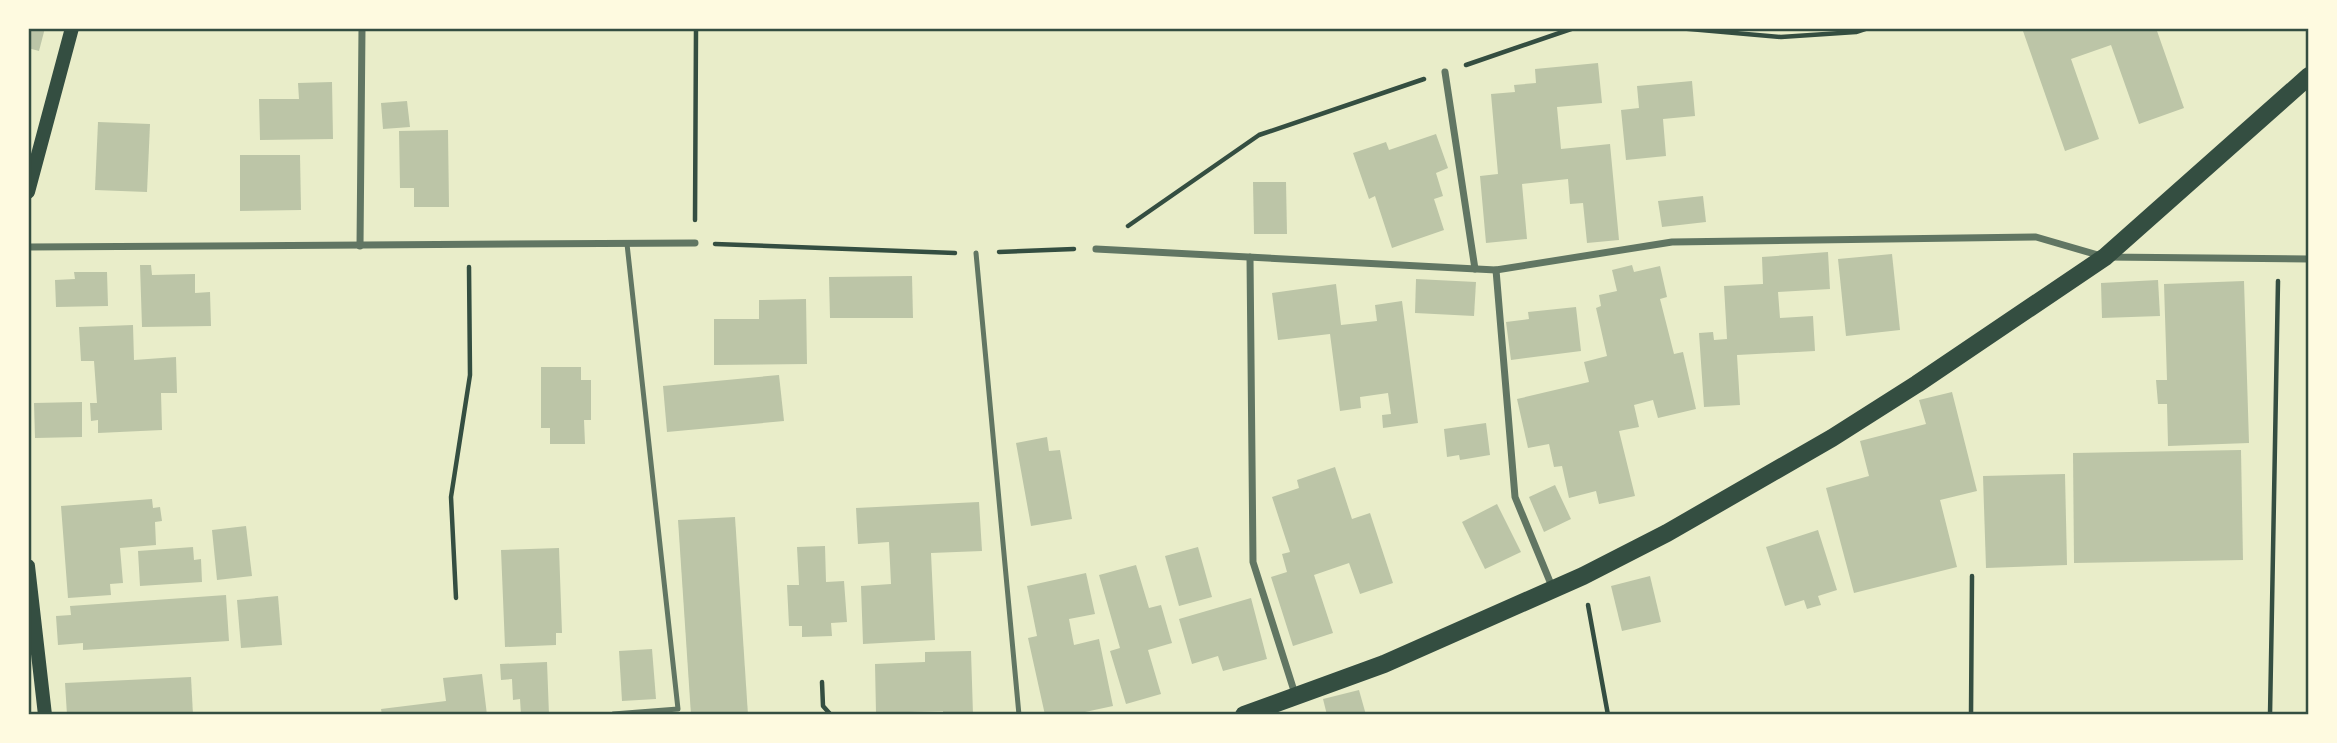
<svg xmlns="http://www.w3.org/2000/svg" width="2337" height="743" font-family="'Varela Round',sans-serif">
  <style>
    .building { fill: #bcc5a7 }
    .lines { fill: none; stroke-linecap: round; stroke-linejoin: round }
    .path { stroke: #344e41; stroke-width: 4.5 }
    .service { stroke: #617663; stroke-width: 5 }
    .minor { stroke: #617663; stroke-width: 7 }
    .secondary { stroke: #344e41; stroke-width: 14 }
    .primary { stroke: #344e41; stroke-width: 18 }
    .neatline { fill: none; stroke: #344e41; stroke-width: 2.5 }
  </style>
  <rect width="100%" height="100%" fill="#e9edc9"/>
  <g class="building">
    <polygon points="28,28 45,28 39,51 28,48"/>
    <polygon points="2032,28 2156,28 2184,108 2139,124 2111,45 2071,59 2099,139 2065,151 2023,31"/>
    <polygon points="1598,63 1602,103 1557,107 1561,149 1610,144 1619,240 1587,243 1583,203 1570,204 1568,179 1522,184 1527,239 1486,243 1480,176 1498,174 1491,94 1515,92 1514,85 1536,83 1535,69"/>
    <polygon points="1692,81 1695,116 1663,119 1666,156 1626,160 1621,110 1639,108 1637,86"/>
    <polygon points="332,82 333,139 260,140 259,99 299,99 298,83"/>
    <polygon points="407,101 410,127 383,129 381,103"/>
    <polygon points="98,122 150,124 147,192 95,190"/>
    <polygon points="448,130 449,207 414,207 414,188 400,188 399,131"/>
    <polygon points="1436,134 1448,168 1436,173 1443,196 1434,199 1444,230 1392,248 1375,196 1369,199 1353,153 1386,142 1389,150"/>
    <polygon points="240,155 300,155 301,210 240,211"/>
    <polygon points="1253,182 1286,182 1287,234 1254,234"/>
    <polygon points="1703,196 1706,222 1662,227 1658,201"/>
    <polygon points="1828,252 1830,289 1778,292 1780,318 1813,316 1815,351 1737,355 1740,405 1704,407 1699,333 1713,332 1714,340 1727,339 1724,286 1763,284 1762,257"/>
    <polygon points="1892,254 1900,330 1846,336 1838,259"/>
    <polygon points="140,265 151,265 152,275 195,274 195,293 210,292 211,326 142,327"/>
    <polygon points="1632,265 1634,272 1660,266 1667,297 1660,299 1674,354 1683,352 1696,409 1658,418 1653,400 1634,405 1639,427 1619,431 1635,496 1599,504 1596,491 1569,498 1562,466 1554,467 1549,444 1528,448 1517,399 1589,382 1584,362 1607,356 1596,308 1601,306 1599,295 1617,291 1612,270"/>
    <polygon points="74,272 107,272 108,306 56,307 55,280 75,279"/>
    <polygon points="912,276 913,318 830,318 829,277"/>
    <polygon points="1416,279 1476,282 1474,316 1415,313"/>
    <polygon points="2158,280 2160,316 2102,318 2101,283"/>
    <polygon points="2244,281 2249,443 2168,446 2167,404 2158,404 2156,380 2167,380 2164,284"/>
    <polygon points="1336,284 1341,325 1377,321 1375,305 1402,301 1418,423 1383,428 1382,415 1391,414 1388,393 1360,397 1361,408 1340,411 1330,334 1278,340 1272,293"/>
    <polygon points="806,299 807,364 714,365 714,319 759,319 759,300"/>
    <polygon points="1576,307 1581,351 1511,360 1506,322 1529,319 1528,312"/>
    <polygon points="133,325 134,360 176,357 177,393 161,393 162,430 98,433 98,420 91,421 90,403 97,403 94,361 81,361 79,327"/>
    <polygon points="541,367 581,367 581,380 591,380 591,420 584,420 585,444 550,444 550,428 541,428"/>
    <polygon points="779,375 784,421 667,432 663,386"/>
    <polygon points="1952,392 1977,491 1940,500 1957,567 1854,593 1826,488 1869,476 1860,441 1926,424 1919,400"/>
    <polygon points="82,402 82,437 35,438 34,403"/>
    <polygon points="1486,423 1490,455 1460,460 1459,455 1447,457 1444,429"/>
    <polygon points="1047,437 1049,451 1060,450 1072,519 1031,526 1016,443"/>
    <polygon points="2241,450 2243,560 2074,563 2073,453"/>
    <polygon points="1335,467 1352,519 1370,513 1393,583 1360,594 1349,563 1314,575 1333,633 1293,646 1271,577 1287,572 1282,554 1290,552 1272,497 1299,488 1297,480"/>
    <polygon points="2065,474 2067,565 1986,568 1983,476"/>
    <polygon points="1555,485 1571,519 1544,532 1529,497"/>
    <polygon points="152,499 153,508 160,507 162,521 155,522 156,545 120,548 123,583 110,584 111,595 68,598 61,506"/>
    <polygon points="979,502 982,551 931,553 935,640 863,644 861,586 891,584 889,542 858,544 856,508"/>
    <polygon points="1497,504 1521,552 1485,569 1462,522"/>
    <polygon points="735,517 748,715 691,715 678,520"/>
    <polygon points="246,526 252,576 217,580 212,530"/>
    <polygon points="1818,530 1837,590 1818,596 1821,605 1807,609 1804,600 1785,606 1766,547"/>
    <polygon points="825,546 826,582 844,581 847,622 831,623 832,636 802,637 802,626 789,626 787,585 799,585 797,547"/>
    <polygon points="193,547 194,560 201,559 202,582 140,586 138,551"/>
    <polygon points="1198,547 1212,597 1179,606 1165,556"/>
    <polygon points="559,548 562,633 556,633 556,645 505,647 501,550"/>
    <polygon points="1136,565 1149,608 1161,605 1172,643 1148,650 1161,694 1126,704 1110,651 1120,648 1099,575"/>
    <polygon points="1086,573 1095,614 1069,619 1074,645 1099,639 1113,706 1071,715 1045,715 1028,638 1037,636 1027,586"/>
    <polygon points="1650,576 1661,622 1622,631 1611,586"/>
    <polygon points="226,595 229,641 83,650 83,643 58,645 56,616 71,615 70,606"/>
    <polygon points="278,596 282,645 241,648 237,600"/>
    <polygon points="1251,598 1267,659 1223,671 1218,656 1192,664 1179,619"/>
    <polygon points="652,649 656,699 622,701 619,651"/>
    <polygon points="971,651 973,715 943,715 943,711 876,713 875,664 925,662 925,652"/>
    <polygon points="547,662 549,715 521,715 520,699 513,700 512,679 501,680 500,664"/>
    <polygon points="482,674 487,715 382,715 381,709 446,701 443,678"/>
    <polygon points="191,677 193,715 67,715 65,683"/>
    <polygon points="1359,690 1366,715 1327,715 1323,699"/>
  </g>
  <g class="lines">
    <g class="path">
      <polyline points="1678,28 1781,37 1856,32 1868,28"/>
      <polyline points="1466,65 1574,28"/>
      <polyline points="695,220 696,28"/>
      <polyline points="1128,226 1259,135 1424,79"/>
      <polyline points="715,244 955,253"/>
      <polyline points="999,252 1074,249"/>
      <polyline points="456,598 451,497 470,375 469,267"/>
      <polyline points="1588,605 1608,715"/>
      <polyline points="822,682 823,706 831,715"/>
      <polyline points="1971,715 1972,576"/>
      <polyline points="2270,715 2278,281"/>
    </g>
    <g class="service">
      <polyline points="976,253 1019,715"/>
      <polyline points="613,714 678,709 627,244"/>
    </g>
    <g class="minor">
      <polyline points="1445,72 1475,269"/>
      <polyline points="360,246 362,28"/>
      <polyline points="28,247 695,243"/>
      <polyline points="1096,249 1496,270 1672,242 2036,237 2105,257 2309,259"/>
      <polyline points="1250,257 1253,562 1296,697"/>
      <polyline points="1496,270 1515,497 1553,589"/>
    </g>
    <g class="secondary">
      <polyline points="28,192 72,28"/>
      <polyline points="28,566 45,715"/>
    </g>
    <polyline class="primary" points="1244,715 1384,664 1583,576 1667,533 1832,438 1917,384 2105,257 2309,76"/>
  </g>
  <rect width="2337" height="743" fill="none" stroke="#fefae0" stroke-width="60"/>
  <rect x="30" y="30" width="2277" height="683" class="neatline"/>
</svg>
